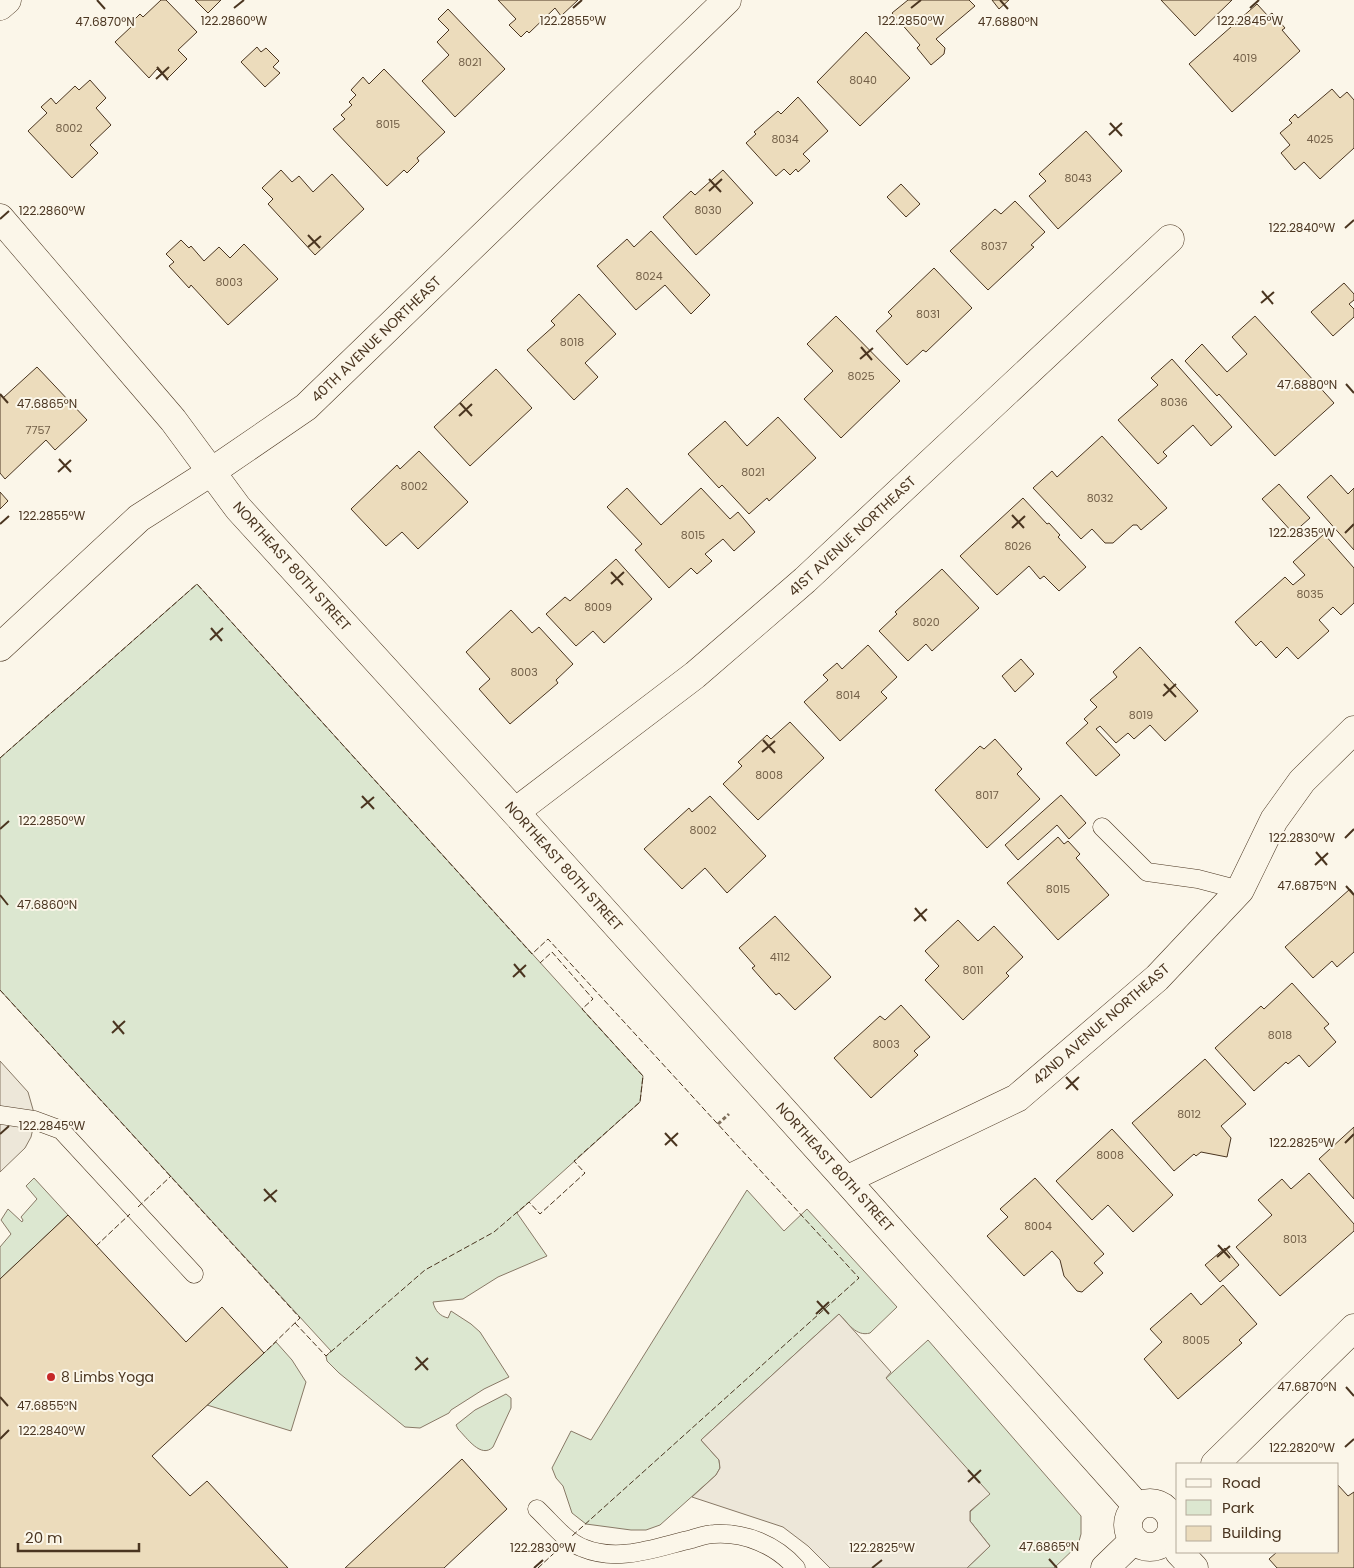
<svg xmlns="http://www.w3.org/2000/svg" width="1354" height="1568" font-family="Poppins,sans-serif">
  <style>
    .green { fill: #dce7d0; stroke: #887966 }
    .parking { fill: #ede7d9; stroke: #887966 }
    .building { fill: #ecdcbc; stroke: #4a3520 }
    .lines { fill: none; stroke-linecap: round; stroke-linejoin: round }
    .lane-casing { stroke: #4a3520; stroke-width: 19 }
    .street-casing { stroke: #4a3520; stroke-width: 29 }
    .secondary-casing { stroke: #4a3520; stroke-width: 29 }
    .path { stroke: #7f6f5c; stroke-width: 3; stroke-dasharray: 4 2.5; stroke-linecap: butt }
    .lane { stroke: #fbf6e9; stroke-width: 18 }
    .street { stroke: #fbf6e9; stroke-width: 28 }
    .secondary { stroke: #fbf6e9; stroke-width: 28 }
    .fence { stroke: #4a3520; stroke-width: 1; stroke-dasharray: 6 2.5; stroke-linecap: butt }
    .ticks { fill: none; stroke: #4a3520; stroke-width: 2 }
    .poi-dot { fill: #c62828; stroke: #fbf6e9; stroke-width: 2 }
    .labels { text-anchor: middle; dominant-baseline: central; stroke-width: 4; stroke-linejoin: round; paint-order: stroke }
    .number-label { font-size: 11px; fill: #725f47 }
    .street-label { font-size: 14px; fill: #4a3520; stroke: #fbf6e9 }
    .poi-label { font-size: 14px; fill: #4a3520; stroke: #fbf6e9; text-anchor: start }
    .ticks-label { font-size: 12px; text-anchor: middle; fill: #4a3520; stroke: #fbf6e9; stroke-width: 4; stroke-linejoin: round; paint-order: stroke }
  </style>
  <rect width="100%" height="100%" fill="#fbf6e9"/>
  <g class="green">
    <path d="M197,584L643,1076L640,1102L517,1213L547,1256L498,1277L463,1299L433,1302C435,1311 440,1316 448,1318L451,1311L471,1324L480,1332L509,1377L484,1389L451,1410L449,1413L420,1428L405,1427L339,1373L327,1361L326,1356L331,1351L0,990V758Z"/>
    <polygon points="34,1178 68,1215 0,1279 0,1247 11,1234 1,1220 8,1209 22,1222 23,1220 21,1217 37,1199 26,1186"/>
    <path d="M747,1190L784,1231L807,1209L897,1307L870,1333C856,1337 848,1323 839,1314L701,1440L719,1460L720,1468L716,1475L660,1525L646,1530H631L586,1524L572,1513L563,1486L556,1478L552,1468L571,1431L591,1440Z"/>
    <polygon points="928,1340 1081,1516 1081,1534 1078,1545 1054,1568 967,1568 990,1546 970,1521 970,1512 989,1494 872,1391"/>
    <polygon points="276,1342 292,1360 306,1382 291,1431 207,1405"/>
    <path d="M506,1394L511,1398V1408L493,1447C481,1459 467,1438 458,1429L456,1425L475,1410Z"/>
  </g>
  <g class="parking">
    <polygon points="0,1061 28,1092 34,1113 34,1124 31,1137 25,1148 0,1172"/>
    <polygon points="839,1314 891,1372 886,1378 990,1494 970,1511 970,1521 990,1546 967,1568 830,1568 808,1546 783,1527 692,1497 716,1475 720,1468 719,1460 701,1440"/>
  </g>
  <g class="building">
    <polygon points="161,0 166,0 197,32 178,50 187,59 167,79 157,69 149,78 115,42 132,26 130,24 140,14 143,17"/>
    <polygon points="195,0 221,0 208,13"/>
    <polygon points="498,0 578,0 561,16 555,8 529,33 527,31 521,37 509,25 516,19"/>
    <polygon points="908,0 969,0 975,6 936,39 945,48 944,54 931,65 917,48 920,45 892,13"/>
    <polygon points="992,0 1009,0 999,9"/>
    <polygon points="1161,0 1232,0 1195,36"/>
    <polygon points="1257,4 1268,16 1272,13 1285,28 1282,30 1300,51 1232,112 1189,64"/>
    <polygon points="448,9 505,69 455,117 422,81 449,55 437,42 449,30 438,19"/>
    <polygon points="866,32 910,78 860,126 817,82"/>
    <polygon points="257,47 261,52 266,48 279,61 273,67 280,73 265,87 241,62"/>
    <polygon points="384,69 445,132 417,158 419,161 407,173 404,170 387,186 333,129 345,119 341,115 352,105 349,102 356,95 351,90 363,77 369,84"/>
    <polygon points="90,80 106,98 96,108 111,125 90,145 98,153 72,178 28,131 47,113 41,107 51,98 56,104 75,86 79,90"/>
    <polygon points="1332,89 1340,98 1347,92 1354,100 1354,148 1320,179 1304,162 1295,170 1281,153 1290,145 1280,133 1292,123 1289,120 1295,114 1298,118"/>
    <polygon points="798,97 828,131 803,154 810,161 798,172 796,169 790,175 784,169 776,176 746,143 756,134 754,132 778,111 781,114"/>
    <polygon points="1086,131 1122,171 1058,229 1029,196 1046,181 1039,174"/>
    <polygon points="281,170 292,182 299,176 313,192 332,174 364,209 315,255 268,204 273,199 262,188"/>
    <polygon points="723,170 753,203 696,255 663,217 691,191 695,195"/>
    <polygon points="901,184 920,204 906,217 887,197"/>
    <polygon points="1015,201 1045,232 1031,245 1034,247 988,290 950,251 995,209 1001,214"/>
    <polygon points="651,231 710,295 691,314 665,285 636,310 597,266 627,239 634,247"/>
    <polygon points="181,240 189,248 191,246 204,261 219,247 230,258 244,244 278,279 228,325 191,285 189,288 169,266 174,262 166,254"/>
    <polygon points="934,268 972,308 926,352 923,350 907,365 876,331 892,316 888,312"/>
    <polygon points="1344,283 1354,294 1354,300 1349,304 1354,309 1354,317 1333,336 1311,312"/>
    <polygon points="579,294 616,334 585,363 598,377 574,400 527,350 555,325 551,321"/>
    <polygon points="836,316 900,381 841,438 804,399 833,371 807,344"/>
    <polygon points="1255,316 1334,403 1275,456 1219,394 1217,396 1185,361 1202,344 1227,372 1247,354 1232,337"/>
    <polygon points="1172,359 1232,427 1211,446 1193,425 1163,452 1167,456 1158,464 1118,420 1158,385 1151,378"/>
    <polygon points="37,367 87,420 55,450 46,440 5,479 0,473 0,394 3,398"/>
    <polygon points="496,369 532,408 470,466 434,427"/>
    <polygon points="778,417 816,458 769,501 767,498 749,514 722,485 719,488 688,454 725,421 747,446"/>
    <polygon points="1102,436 1167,508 1141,530 1137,525 1133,525 1113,543 1105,543 1092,529 1081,539 1033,488 1052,471 1057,477"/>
    <polygon points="419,451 468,502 418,549 402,532 386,546 351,509 397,465 400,469"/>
    <polygon points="1331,475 1348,494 1354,488 1354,550 1307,497"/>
    <polygon points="1279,484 1310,518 1293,533 1262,499"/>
    <polygon points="627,488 661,525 701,488 730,519 738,512 755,532 734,551 723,539 705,554 712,561 697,574 691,568 669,588 635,550 642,544 607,507"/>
    <polygon points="0,492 8,501 0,509"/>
    <polygon points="1023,498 1047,524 1049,523 1060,535 1058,537 1086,567 1059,591 1044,576 1040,579 1029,566 997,595 960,556"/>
    <polygon points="1324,534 1354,568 1354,603 1341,615 1333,607 1319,620 1329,631 1298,659 1287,647 1276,658 1261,641 1256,646 1235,622 1285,577 1293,585 1305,575 1293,562"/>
    <polygon points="616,559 652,599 604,643 593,631 576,646 546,614 565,597 570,601"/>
    <polygon points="942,569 979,608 932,651 926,644 908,661 879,631 897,614 895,612"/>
    <polygon points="511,610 532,633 539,627 573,664 556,680 558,683 510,724 479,689 490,679 466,652"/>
    <polygon points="868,645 897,677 881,692 887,698 840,741 804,702 828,680 823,675 837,663 842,669"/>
    <polygon points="1140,647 1198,711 1165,741 1150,725 1134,739 1128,733 1116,743 1100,726 1096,729 1120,755 1096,776 1066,743 1088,723 1084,719 1097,707 1090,700 1117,677 1113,672"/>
    <polygon points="1021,659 1034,674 1015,692 1002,676"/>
    <polygon points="790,722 824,758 758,820 723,784 742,766 738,762 767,735 771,739"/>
    <polygon points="995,739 1022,769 1017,774 1040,799 987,848 935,790 980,746 984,749"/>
    <polygon points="1061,795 1086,823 1069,839 1057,825 1018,860 1005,845"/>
    <polygon points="710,796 766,856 727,893 705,868 682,889 644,849 689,808 692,812"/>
    <polygon points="1058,837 1064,844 1068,841 1080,854 1076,858 1109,895 1058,940 1007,883"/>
    <polygon points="1350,889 1354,894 1354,952 1337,967 1332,961 1313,978 1285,947"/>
    <polygon points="775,916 831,977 795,1010 779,993 776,995 752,968 755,966 739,948"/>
    <polygon points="958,920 978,941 994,926 1023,957 1006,973 1009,976 963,1020 925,980 939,966 925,951"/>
    <polygon points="1292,983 1329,1024 1324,1028 1336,1042 1309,1067 1299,1055 1288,1064 1286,1062 1254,1091 1215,1048 1261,1006 1264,1009"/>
    <polygon points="901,1005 930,1037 914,1051 918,1055 871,1098 834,1058 880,1016 885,1020"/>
    <polygon points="1205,1059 1246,1104 1221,1126 1231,1138 1227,1157 1201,1152 1196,1156 1194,1154 1174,1171 1132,1123"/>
    <polygon points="1354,1127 1354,1199 1319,1159"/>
    <polygon points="1112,1129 1173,1195 1133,1232 1108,1205 1092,1220 1056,1181"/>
    <polygon points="1309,1173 1354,1224 1354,1231 1280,1296 1236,1247 1272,1215 1258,1200 1282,1179 1291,1189"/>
    <polygon points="1035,1178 1104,1254 1094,1263 1103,1273 1082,1292 1077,1291 1064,1276 1060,1260 1052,1251 1024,1276 987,1236 1008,1217 1000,1209"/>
    <polygon points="68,1215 186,1342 222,1307 264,1353 152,1456 190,1496 207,1481 288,1568 0,1568 0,1279"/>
    <polygon points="1225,1248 1239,1265 1220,1282 1205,1265"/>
    <polygon points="1223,1285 1257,1324 1239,1340 1242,1343 1178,1399 1144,1359 1162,1342 1150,1329 1191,1293 1201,1305"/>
    <polygon points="462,1459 507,1509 444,1568 345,1568"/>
    <polygon points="1338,1485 1348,1496 1354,1492 1354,1568 1277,1568 1269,1559 1277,1552 1338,1552"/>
  </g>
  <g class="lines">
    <defs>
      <g id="lane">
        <polyline points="1102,827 1147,872 1198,879 1240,890"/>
        <polyline points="0,1115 34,1120 61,1130 194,1274"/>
        <path d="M537,1509C551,1522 565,1541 583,1548C619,1563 657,1547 692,1539C699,1537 707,1534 714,1534C745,1532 776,1545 796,1568"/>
      </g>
      <g id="street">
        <polyline points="0,6 7,0"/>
        <polyline points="0,218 173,420 238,508 515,812 846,1180 1137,1506"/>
        <polyline points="515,812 695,675 805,580 1170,239"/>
        <polyline points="846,1180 1017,1098 1157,978 1240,890 1274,820 1302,781 1354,730"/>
        <polyline points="1215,1464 1354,1328"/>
        <circle cx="1150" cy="1525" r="22"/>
        <polyline points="1179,1552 1194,1568"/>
        <polyline points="1105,1568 1134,1540"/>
      </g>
      <polyline id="secondary" points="0,647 139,518 211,472 306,407 727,0"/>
    </defs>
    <use href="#lane" class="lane-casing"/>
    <use href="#street" class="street-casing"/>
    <use href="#secondary" class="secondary-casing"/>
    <polyline class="path" points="718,1124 729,1114"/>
    <use href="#lane" class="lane"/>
    <use href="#street" class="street"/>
    <use href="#secondary" class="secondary"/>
    <g class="fence">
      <polyline points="0,758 197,584 532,954 548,939 859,1278 572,1536"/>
      <polyline points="0,990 300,1318 264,1353"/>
      <polyline points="138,1207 171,1176"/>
      <polyline points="96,1246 130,1214"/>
      <polyline points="295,1323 326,1356 425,1270 494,1232 529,1202 540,1214 585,1173 574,1161 640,1102 643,1076 582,1009 593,999 552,952 540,963"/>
      <polyline points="538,1568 565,1543"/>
    </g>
  </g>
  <path class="ticks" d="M97,0L105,9M1000,0L1008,9M234,8L244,0M573,8L582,0M911,8L921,0M1250,8L1259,0M157,67L168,80M156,79L169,67M1110,123L1122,136M1109,135L1122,123M709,179L721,192M709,191L722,179M0,219L9,211M1345,228L1354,220M308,235L320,248M308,247L321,236M1262,291L1273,304M1261,303L1274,292M861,347L872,360M860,359L873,348M1346,384L1354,393M0,394L8,403M460,403L472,416M459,416L472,404M59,459L71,472M58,472L71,460M1012,515L1024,528M0,524L9,516M1012,528L1025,516M1345,533L1354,524M611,572L623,585M611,584L624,572M211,628L222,641M210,640L223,628M1164,684L1176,697M1163,696L1176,684M763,740L775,753M762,752L775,741M362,796L374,809M361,808L374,797M0,829L9,821M1345,838L1354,829M1316,852L1327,865M1315,865L1328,853M1346,886L1354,895M0,895L8,905M915,908L926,921M914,921L927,909M514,964L525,977M513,977L526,965M113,1021L124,1034M112,1033L125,1021M1066,1077L1078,1090M1066,1089L1079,1077M665,1133L677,1146M0,1134L9,1126M1345,1143L1354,1134M665,1145L678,1133M264,1189L276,1202M264,1201L277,1190M1218,1245L1230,1258M1217,1257L1230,1246M817,1301L829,1314M816,1314L829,1302M416,1357L428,1370M415,1370L428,1358M1346,1387L1354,1396M0,1397L8,1406M0,1439L9,1430M1345,1447L1354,1439M968,1470L980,1483M968,1482L981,1470M1049,1559L1057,1568M534,1568L543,1560M872,1568L882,1560"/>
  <circle class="poi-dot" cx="51" cy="1377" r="5"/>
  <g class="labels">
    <g class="number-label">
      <text x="1245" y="58">4019</text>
      <text x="470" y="62">8021</text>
      <text x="863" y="80">8040</text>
      <text x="388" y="124">8015</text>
      <text x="69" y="128">8002</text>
      <text x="785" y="139">8034</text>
      <text x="1320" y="139">4025</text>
      <text x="1078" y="178">8043</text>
      <text x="708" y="210">8030</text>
      <text x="994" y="246">8037</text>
      <text x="649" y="276">8024</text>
      <text x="229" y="282">8003</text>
      <text x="928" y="314">8031</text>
      <text x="572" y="342">8018</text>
      <text x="861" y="376">8025</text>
      <text x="1174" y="402">8036</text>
      <text x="38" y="430">7757</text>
      <text x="753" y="472">8021</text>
      <text x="414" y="486">8002</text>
      <text x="1100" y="498">8032</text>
      <text x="693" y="535">8015</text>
      <text x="1018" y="546">8026</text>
      <text x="1310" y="594">8035</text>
      <text x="598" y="607">8009</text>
      <text x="926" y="622">8020</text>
      <text x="524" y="672">8003</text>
      <text x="848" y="695">8014</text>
      <text x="1141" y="715">8019</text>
      <text x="769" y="775">8008</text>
      <text x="987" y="795">8017</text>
      <text x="703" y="830">8002</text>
      <text x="1058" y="889">8015</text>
      <text x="780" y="957">4112</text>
      <text x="973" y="970">8011</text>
      <text x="1280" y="1035">8018</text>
      <text x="886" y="1044">8003</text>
      <text x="1189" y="1114">8012</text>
      <text x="1110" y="1155">8008</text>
      <text x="1038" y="1226">8004</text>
      <text x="1295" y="1239">8013</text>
      <text x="1196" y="1340">8005</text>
    </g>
    <g class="street-label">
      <text transform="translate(376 339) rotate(-44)">40TH AVENUE NORTHEAST</text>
      <text transform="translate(852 536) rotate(-43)">41ST AVENUE NORTHEAST</text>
      <text transform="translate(292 566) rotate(48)">NORTHEAST 80TH STREET</text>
      <text transform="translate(564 866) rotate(48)">NORTHEAST 80TH STREET</text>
      <text transform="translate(1101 1024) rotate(-41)">42ND AVENUE NORTHEAST</text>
      <text transform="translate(835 1167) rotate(48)">NORTHEAST 80TH STREET</text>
    </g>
    <g class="poi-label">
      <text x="61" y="1377">8 Limbs Yoga</text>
    </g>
  </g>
  <g class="ticks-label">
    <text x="573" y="25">122.2855°W</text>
    <text x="1250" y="25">122.2845°W</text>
    <text x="234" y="25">122.2860°W</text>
    <text x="911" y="25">122.2850°W</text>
    <text x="105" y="26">47.6870°N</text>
    <text x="1008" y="26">47.6880°N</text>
    <text x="52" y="215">122.2860°W</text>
    <text x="1302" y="232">122.2840°W</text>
    <text x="1307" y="389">47.6880°N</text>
    <text x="47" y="408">47.6865°N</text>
    <text x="52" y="520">122.2855°W</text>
    <text x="1302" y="537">122.2835°W</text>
    <text x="52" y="825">122.2850°W</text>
    <text x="1302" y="842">122.2830°W</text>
    <text x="1307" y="890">47.6875°N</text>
    <text x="47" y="909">47.6860°N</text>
    <text x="52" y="1130">122.2845°W</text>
    <text x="1302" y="1147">122.2825°W</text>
    <text x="1307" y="1391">47.6870°N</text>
    <text x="47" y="1410">47.6855°N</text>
    <text x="52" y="1435">122.2840°W</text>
    <text x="1302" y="1452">122.2820°W</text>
    <text x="1049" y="1551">47.6865°N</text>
    <text x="543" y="1552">122.2830°W</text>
    <text x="882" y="1552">122.2825°W</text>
  </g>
  <rect x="1176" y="1463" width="162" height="90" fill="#fbf6e9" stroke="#b4a999"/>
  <rect x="1186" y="1479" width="25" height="8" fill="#fbf6e9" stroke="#b4a999"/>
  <text x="1222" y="1488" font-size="15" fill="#4a3520">Road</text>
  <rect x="1186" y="1500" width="25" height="15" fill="#dce7d0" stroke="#b4a999"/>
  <text x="1222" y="1513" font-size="15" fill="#4a3520">Park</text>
  <rect x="1186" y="1526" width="25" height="15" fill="#ecdcbc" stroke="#b4a999"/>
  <text x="1222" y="1538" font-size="15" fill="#4a3520">Building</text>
  <path d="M18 1543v8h121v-8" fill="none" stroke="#4a3520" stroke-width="2.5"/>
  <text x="25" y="1543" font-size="15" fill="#4a3520" stroke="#fbf6e9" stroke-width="4" paint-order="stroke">20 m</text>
</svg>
